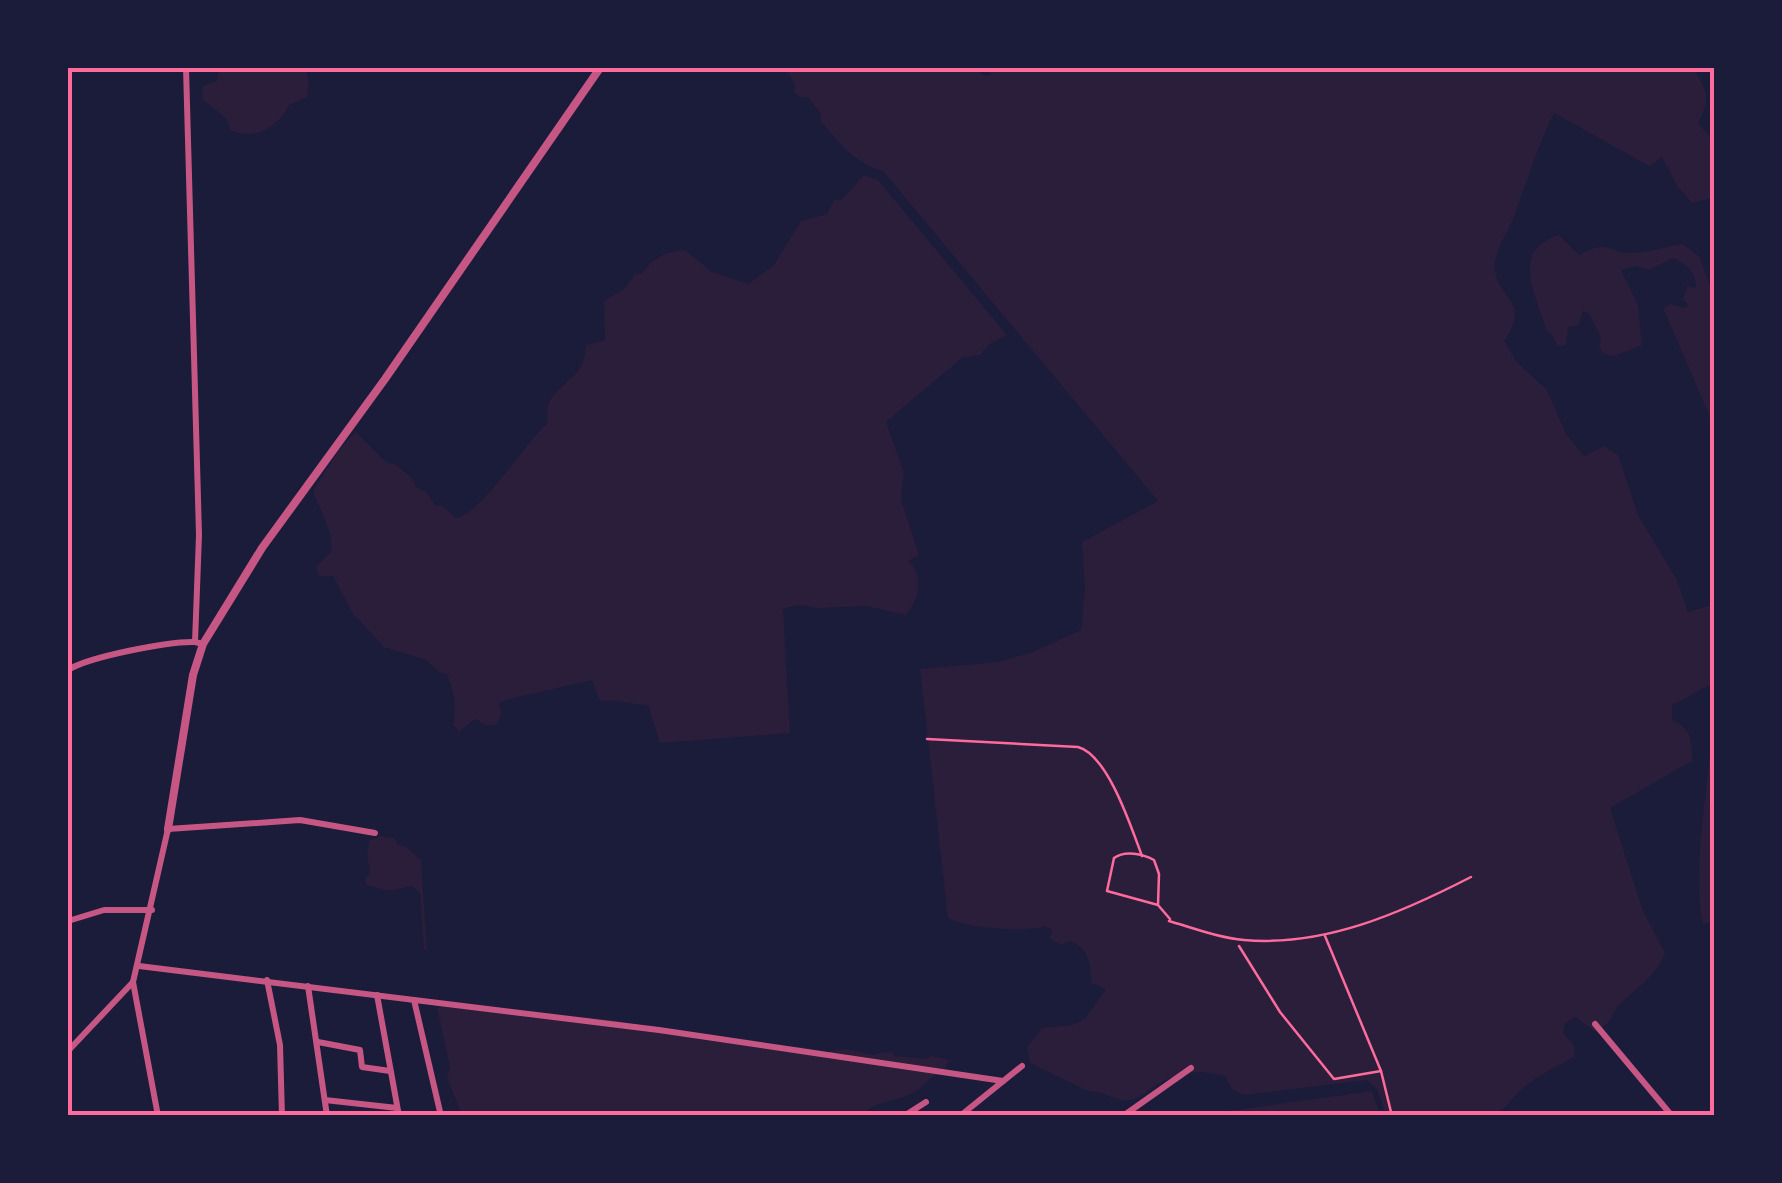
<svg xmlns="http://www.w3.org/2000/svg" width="1782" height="1183" font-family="'Fira Sans',sans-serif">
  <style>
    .green { fill: #2a1e3b }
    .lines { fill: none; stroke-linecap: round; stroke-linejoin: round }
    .path { stroke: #ff6b9d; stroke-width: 2.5 }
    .minor { stroke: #c65784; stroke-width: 6 }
    .tertiary { stroke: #c65784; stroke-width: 8 }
    .neatline { fill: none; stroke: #ff6b9d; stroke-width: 4 }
  </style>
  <rect width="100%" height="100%" fill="#1b1b3a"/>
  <g class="green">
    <path d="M219,68H305L309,81L307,97L289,105C278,128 254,141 230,130L227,119L202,99L203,86L217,81Z"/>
    <path d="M786,68H976L984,76L991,75V68H1694C1707,95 1712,95 1698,123L1714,142L1712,198L1692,203L1677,186L1662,157L1649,166L1554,113C1538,146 1527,180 1515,214C1510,228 1500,243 1496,257C1487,299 1536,295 1504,341L1517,362L1547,390L1566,434L1584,456L1604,446L1618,455L1638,515L1677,580L1688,612L1711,605L1714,609V684C1701,686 1689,700 1672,704V720C1691,728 1693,741 1692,761L1610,808L1643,911L1665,953C1657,975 1638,987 1622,1002C1610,1013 1616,1019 1596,1032L1575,1017L1565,1023L1563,1033L1574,1045L1575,1057C1556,1066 1539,1075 1523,1088C1511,1099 1506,1110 1491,1116L1386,1115L1377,1089L1367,1080L1243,1095L1232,1089L1225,1076C1199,1069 1177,1071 1155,1086C1147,1092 1137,1100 1127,1100C1113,1101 1102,1090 1088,1091L1030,1063L1027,1047L1042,1028L1072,1025L1085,1019L1106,989L1091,983C1093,965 1087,947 1070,941L1061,945L1050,939L1052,930L1045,926C1026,933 965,928 948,918L920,669L998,662L1033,652L1081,630L1085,588L1082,542L1158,501L883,171C855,164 837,141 820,120L821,114L808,97H800L794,91L795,85Z"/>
    <path d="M864,175L878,180L1007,335L990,344L980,355L963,357L886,422L904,473L901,499L919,555L908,561C925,574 919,600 906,615L867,606L818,608L799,605L783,609L790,733L660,743L648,705C629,704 619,699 600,701L592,680L506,700L498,703L502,714L496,725H486L475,719L459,732L453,725C457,706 454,691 447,675L439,672L426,660L384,647L353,614L333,576H319L316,567L332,551L330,533L313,491L340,448L356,432L387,463L395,464L412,478L416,487L426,492L435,505L442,506L456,518C483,513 523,444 548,423C541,390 572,387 583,362C585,357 585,351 586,345L605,340L604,301L624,289L635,274H642C653,257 665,252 685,250L712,272L748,284L774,265L801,221L827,214L834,200H841Z"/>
    <path d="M1559,235L1579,255C1612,237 1605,254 1633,253C1649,252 1666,247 1682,244L1699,256L1714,297V426L1663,308L1671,304L1684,308L1688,305L1683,299L1687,286L1696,288C1697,274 1685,262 1673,258L1649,270L1635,266L1621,270L1638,305L1642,345L1615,356L1603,354L1599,345L1601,338L1589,314L1583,311L1578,326L1568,327L1566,345L1557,346L1553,336L1546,330C1536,293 1509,251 1559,235Z"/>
    <path d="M1714,758V921L1702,924C1694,866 1704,818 1709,760Z"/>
    <polygon points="381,836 394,838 398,845 405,846 421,860 427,951 424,950 420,893 412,886 390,891 366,885 365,879 370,873 367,855 370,840"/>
    <path d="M454,1003L615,1020L701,1040L801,1047L827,1052L846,1049L874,1055L892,1051L894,1056L925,1059L932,1056L949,1060L942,1074C928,1075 926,1086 915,1092C897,1102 876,1100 862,1115H462L447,1078L450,1067L437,1008Z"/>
    <polygon points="1372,1091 1380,1115 1201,1115"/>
  </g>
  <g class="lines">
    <g class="path">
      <path d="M927,739L1078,747C1108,755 1131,827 1142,856"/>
      <path d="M1158,905L1107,891L1114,858C1125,850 1143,854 1154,860L1159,874L1158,905L1170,919"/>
      <path d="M1169,921C1193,928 1219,938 1244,940C1324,947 1401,913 1471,877"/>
      <polyline points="1325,936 1381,1071 1392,1116"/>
      <polyline points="1239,946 1280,1012 1334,1079 1381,1071"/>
    </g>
    <g class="minor">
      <polyline points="186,68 199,535 195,642 203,644"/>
      <path d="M68,670C88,657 169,641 195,642"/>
      <polyline points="68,921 104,910 152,910"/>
      <polyline points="139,966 659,1030 1003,1081"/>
      <polyline points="267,980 280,1045 282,1116"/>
      <polyline points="133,982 158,1116"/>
      <polyline points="308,986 327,1116"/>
      <polyline points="377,995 399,1116"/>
      <polyline points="414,1000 441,1116"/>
      <polyline points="1595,1024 1672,1116"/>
      <polyline points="318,1042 360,1050 362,1067 390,1071"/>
      <polyline points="68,1051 133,982 168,829 300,820 375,833"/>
      <polyline points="325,1100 397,1108"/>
      <polyline points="904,1116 926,1102"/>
      <polyline points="960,1116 1022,1066"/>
      <polyline points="1123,1116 1191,1068"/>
    </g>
    <polyline class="tertiary" points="168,829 193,675 203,644 262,548 385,379 600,68"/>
  </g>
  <rect width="1782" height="1183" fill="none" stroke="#1b1b3a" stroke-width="140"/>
  <rect x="70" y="70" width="1642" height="1043" class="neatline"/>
</svg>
